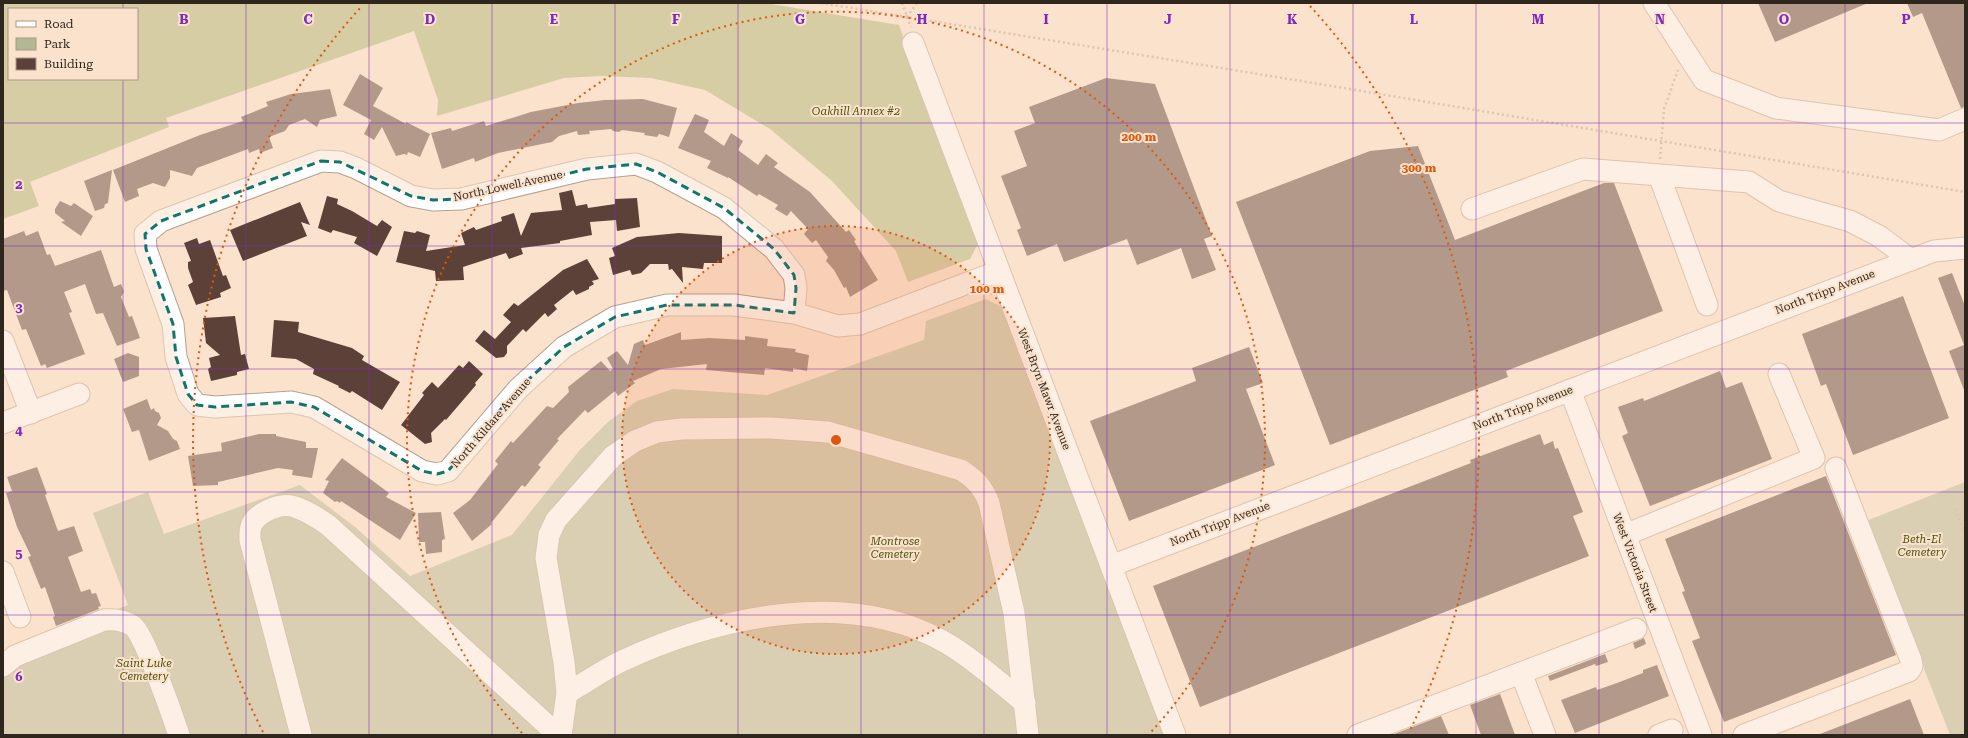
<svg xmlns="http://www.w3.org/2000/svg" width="1968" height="738" font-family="'Roboto Serif',serif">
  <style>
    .green { fill: #b2b894 }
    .forest { fill: #abb377; fill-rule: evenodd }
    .building { fill: #5b4138 }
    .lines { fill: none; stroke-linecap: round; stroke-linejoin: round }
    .minor-casing { stroke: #b8a18c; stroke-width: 23 }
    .path { stroke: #b6a291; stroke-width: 2.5; stroke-dasharray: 2 3; stroke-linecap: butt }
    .minor { stroke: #fff; stroke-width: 21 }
    .marked { fill: none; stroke: #0f766e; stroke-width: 3; stroke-dasharray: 8 5; stroke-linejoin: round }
    .grid { fill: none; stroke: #7b2cbf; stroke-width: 1; stroke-opacity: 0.55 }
    .ring { fill: none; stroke: #df560d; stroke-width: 2; stroke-dasharray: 2 4 }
    .labels { text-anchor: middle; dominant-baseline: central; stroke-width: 4; stroke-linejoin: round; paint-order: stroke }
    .park-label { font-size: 11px; font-style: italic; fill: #4d540d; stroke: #fbe2cc }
    .street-label { font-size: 11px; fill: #2f261e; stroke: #fbe2cc }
    .grid-label { font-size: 13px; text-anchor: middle; font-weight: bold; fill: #7b2cbf; stroke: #fbe2cc; stroke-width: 4; stroke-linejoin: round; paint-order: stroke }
    .centre { fill: #df560d; stroke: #fbe2cc; stroke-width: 2 }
    .ring-label { font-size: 12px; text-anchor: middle; font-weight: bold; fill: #df560d; stroke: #fbe2cc; stroke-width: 4; stroke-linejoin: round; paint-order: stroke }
  </style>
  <rect width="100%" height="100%" fill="#fbe2cc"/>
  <g class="green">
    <polygon points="986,299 1004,308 1164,735 3,735 3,653 128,605 93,513 148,492 164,534 300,485 355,527 410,576 512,535 579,451 609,421 637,401 673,389 767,395 924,340 926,321"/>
    <polygon points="1965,482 1965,735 1950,735 1866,521"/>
  </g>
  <path class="forest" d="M3,3H765L899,25L979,242L970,259L908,282L896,251L832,181L770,129L705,90L651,78L601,76L564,78L437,116L438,100L414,31L166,118L169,127L30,182L39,206L3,219ZM9,9H137V79H9Z"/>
  <g class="building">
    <polygon points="1758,3 1868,3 1775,42"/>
    <polygon points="1907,3 1965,3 1965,107 1961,108 1922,13 1913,17"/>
    <polygon points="360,74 383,88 373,106 406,124 406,122 430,134 420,157 408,152 407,155 404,154 396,156 382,127 374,140 364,134 371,120 343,105"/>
    <polygon points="1106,78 1155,84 1212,236 1204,239 1216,270 1192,279 1181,248 1137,265 1127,239 1064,262 1057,244 1027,256 1017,230 1021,228 1001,176 1027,166 1014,131 1035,123 1029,107"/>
    <polygon points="330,89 337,116 320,120 317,127 305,119 289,125 285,131 269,137 273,148 260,153 259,149 249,153 248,149 197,168 192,176 170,170 170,178 165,187 153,183 137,189 139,196 125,202 113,170 200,135 243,121 241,117 268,106 266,102 291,94"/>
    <polygon points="643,99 677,108 669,137 659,134 657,137 644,135 645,133 622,130 619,132 613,131 611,129 589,131 590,134 578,135 577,131 559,136 552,142 498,153 475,162 474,158 442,169 431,133 451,128 452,131 484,121 486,126 531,112 578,103 605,100"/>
    <polygon points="695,114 709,120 704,132 724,146 731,133 743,141 738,150 758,165 766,154 778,163 774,167 810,192 846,232 849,230 856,240 854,241 878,280 850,297 846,287 844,288 834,270 826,261 828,257 816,240 812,243 804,234 808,229 791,211 787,216 775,209 778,205 759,194 757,196 728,177 728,178 707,168 711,161 678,148"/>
    <polygon points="1418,146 1455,240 1604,183 1614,183 1663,311 1506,371 1508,377 1330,445 1236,202 1370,151"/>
    <polygon points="112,170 108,203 105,204 104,208 95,211 84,181"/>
    <polygon points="572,190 576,206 587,204 588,208 615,204 615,199 637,198 640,227 617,231 616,220 590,222 592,235 560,241 560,243 521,248 523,254 509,259 506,253 463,267 464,280 436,281 435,271 396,262 404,231 415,233 417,231 430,235 426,251 465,245 461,233 474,227 476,230 502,221 501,217 514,213 521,236 531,213 562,210 559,193"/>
    <polygon points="327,196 338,199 337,204 352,211 377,226 382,220 392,227 377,256 354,243 357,237 333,230 331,233 318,228"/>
    <polygon points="60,201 71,206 74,203 93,216 81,236 61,222 65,221 55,213 55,209"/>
    <polygon points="300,202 310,225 301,222 307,236 243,261 230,230"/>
    <polygon points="24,231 26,236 38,231 47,255 50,254 55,266 101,250 114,287 121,284 124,292 121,297 129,317 132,316 140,338 117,346 103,313 96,314 85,284 64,292 72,312 69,313 85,354 47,368 45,364 41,366 26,329 22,330 7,290 3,291 3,239"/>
    <polygon points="679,233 722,236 722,263 704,263 703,269 682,267 683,283 672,269 669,270 668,264 650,264 641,273 632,275 630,270 613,275 609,258 615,256 612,248 637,237"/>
    <polygon points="197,238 199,244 210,240 223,276 226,275 231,288 220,293 221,297 196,305 188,285 193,282 188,268 188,262 191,261 184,243"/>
    <polygon points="587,259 599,279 592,281 594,284 589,287 589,289 576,295 573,290 554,305 557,309 548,317 545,313 526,332 523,329 507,346 507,353 504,357 496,358 475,341 484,330 495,339 511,322 503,315 514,303 518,306 563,270"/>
    <polygon points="1952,273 1965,306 1964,390 1949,351 1964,345 1938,278"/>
    <polygon points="1903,296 1949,418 1853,455 1826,384 1821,386 1802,334"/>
    <polygon points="235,316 241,355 245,354 249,369 237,372 237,375 211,381 208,369 211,367 209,358 220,355 206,343 203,318"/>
    <polygon points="274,320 299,322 298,332 352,348 364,356 362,360 400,382 382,410 352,391 350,393 338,387 339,386 313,374 314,369 296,359 271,357"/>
    <polygon points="681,332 681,340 709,338 745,340 745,336 768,339 767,346 796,349 795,352 809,355 807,371 793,368 793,372 765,368 764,375 706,370 707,364 661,369 633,381 635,383 618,396 615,391 588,413 585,410 557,439 559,440 538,465 541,467 525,487 522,485 491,523 492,524 472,541 453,513 470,500 498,464 495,461 511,441 513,443 547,406 553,408 569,392 568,387 601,361 610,371 613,369 607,358 617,351 628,365 634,344 643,340 645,345"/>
    <polygon points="1249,347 1263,383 1246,389 1275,465 1129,521 1090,421 1196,381 1192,368"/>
    <polygon points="128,353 139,357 139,376 123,382 114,359"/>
    <polygon points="469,361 483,374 475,383 476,385 446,420 445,419 431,433 432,442 425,444 401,425 424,395 422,393 432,382 438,388 459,365 463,368"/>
    <polygon points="1720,371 1726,388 1742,382 1772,459 1650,506 1622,436 1628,433 1618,407 1643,398 1644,401"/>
    <polygon points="147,399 151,410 154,408 155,411 159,413 161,418 157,425 168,431 173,439 177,441 180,449 149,461 139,430 132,432 123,409"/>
    <polygon points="259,434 276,434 276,436 306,442 306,448 318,448 312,478 292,475 293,470 278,468 218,482 218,485 193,486 188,456 222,451 221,443"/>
    <polygon points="1540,434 1544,445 1553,441 1555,449 1558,448 1583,512 1573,516 1589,556 1200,707 1153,586 1471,463 1470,460"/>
    <polygon points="342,458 389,493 386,497 416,513 400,540 341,501 340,503 337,501 335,502 323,493 329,481 325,480"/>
    <polygon points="37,467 47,494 45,495 58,531 74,526 83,551 68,557 81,592 90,589 92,594 96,593 101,606 98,607 99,609 56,626 53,617 55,616 45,587 41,589 28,557 31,556 17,527 6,493 12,491 7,477"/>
    <polygon points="1826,476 1896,655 1724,722 1692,641 1700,638 1682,592 1685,591 1665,539"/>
    <polygon points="441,512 445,539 442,540 442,552 426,554 425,542 419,542 418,513"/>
    <polygon points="1644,638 1646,644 1635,649 1633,643"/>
    <polygon points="1605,654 1608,662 1596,666 1595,664 1550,681 1548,676"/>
    <polygon points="1657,665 1669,696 1575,733 1561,700 1596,687 1597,690 1617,683 1643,673 1643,670"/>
    <polygon points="1500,694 1515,735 1481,735 1470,705"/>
    <polygon points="1910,699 1924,735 1820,735 1820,734"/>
    <polygon points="1441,716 1449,735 1392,735"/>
  </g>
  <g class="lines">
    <defs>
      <g id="minor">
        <polyline points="1654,3 1704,80 1776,108 1939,130 1965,119"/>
        <polyline points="913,43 1175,735"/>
        <polyline points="1659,175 1707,305"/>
        <polyline points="1472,209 1583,169 1749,182 1779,201 1850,221 1879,236 1911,260"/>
        <polyline points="794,313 796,288 794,275 774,249 724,208 657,172 636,164 587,169 461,199 433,200 411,196 356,168 340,162 321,161 161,221 145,234 146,249 173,324 176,357 188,394 197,405 215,407 291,402 314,407 422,471 437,474 448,471 518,389 564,347 615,317 667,305 734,305 794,313 838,326 860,324 999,271"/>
        <polyline points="3,341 31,413"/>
        <polyline points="1570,390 1701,735"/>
        <polyline points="3,423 79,394"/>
        <polyline points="1625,535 1814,458 1779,374"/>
        <polyline points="1111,566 1934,251 1965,248"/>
        <polyline points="3,572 20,617"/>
        <path d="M3,666L15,656L104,620C114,619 124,620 133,626C144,633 173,717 179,735"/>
        <polyline points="1521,673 1545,735"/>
        <path d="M567,693C585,683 603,670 622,661C718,616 851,587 948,644C975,660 1000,683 1025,703"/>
        <path d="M301,735L250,540C250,534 249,528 253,522C261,511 282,502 295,507C307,511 318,518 328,525L558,735"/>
        <path d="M561,735L567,693L564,662L546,558L549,535L556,520L613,456L635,441L657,432L681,429L771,428L828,432L961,470C975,479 983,487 989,503L1014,613L1028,735"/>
        <polyline points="1358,735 1636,629"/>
        <polyline points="1659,735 1672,730"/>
        <polyline points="1744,735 1909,671 1912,666 1911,660 1836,468"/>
      </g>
    </defs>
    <use href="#minor" class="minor-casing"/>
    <g class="path">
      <polyline points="821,3 1338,87 1965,192"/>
      <polyline points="902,3 911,27"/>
      <polyline points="907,17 917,3"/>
      <polyline points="1660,159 1664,109 1678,70"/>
      <polyline points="1955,509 1965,534"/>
    </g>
    <use href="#minor" class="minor"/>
  </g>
  <path d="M0 0H1968V738H0ZM321,161L340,162L411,196L433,200L461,199L587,169L636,164L657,172L724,208L774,249L794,275L796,288L794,313L734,305H667L615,317L564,347L518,389L448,471L437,474L422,471L314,407L291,402L215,407L197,405L188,394L176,357L173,324L146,249L145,234L161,221Z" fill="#fbe2cc" fill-opacity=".55" fill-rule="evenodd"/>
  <path class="marked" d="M321,161L340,162L411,196L433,200L461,199L587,169L636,164L657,172L724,208L774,249L794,275L796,288L794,313L734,305H667L615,317L564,347L518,389L448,471L437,474L422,471L314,407L291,402L215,407L197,405L188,394L176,357L173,324L146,249L145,234L161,221Z"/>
  <path class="grid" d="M123,3V9M246,3V735M369,3V735M492,3V735M615,3V735M738,3V735M861,3V735M984,3V735M1107,3V735M1230,3V735M1353,3V735M1476,3V735M1599,3V735M1722,3V735M1845,3V735M123,79V735M3,123H1965M3,246H1965M3,369H1965M3,492H1965M3,615H1965"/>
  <circle cx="836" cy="440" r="214" fill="#df560d" fill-opacity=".12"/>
  <g class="ring">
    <circle cx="836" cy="440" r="214"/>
    <path d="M522 733A429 429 0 1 1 1150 733"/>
    <path d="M263 732A643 643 0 0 1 362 6M1310 6A643 643 0 0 1 1409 732"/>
  </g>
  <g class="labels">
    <g class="park-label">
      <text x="856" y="111">Oakhill Annex #2</text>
      <text x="1922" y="539">Beth-El<tspan x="1922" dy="13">Cemetery</tspan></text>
      <text x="895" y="541">Montrose<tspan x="895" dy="13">Cemetery</tspan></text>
      <text x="144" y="663">Saint Luke<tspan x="144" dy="13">Cemetery</tspan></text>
    </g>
    <g class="street-label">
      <text transform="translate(508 186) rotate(-12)">North Lowell Avenue</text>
      <text transform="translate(1825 292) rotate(-21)">North Tripp Avenue</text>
      <text transform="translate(1044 389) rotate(69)">West Bryn Mawr Avenue</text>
      <text transform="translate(1523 408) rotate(-21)">North Tripp Avenue</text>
      <text transform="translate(491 423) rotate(-49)">North Kildare Avenue</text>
      <text transform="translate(1220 524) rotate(-21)">North Tripp Avenue</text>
      <text transform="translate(1635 563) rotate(69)">West Victoria Street</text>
    </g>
  </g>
  <g class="grid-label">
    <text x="184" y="24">B</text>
    <text x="308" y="24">C</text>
    <text x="430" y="24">D</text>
    <text x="554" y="24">E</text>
    <text x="676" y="24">F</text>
    <text x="800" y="24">G</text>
    <text x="922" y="24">H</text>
    <text x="1046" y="24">I</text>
    <text x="1168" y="24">J</text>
    <text x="1292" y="24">K</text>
    <text x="1414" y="24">L</text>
    <text x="1538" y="24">M</text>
    <text x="1660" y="24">N</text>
    <text x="1784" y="24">O</text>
    <text x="1906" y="24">P</text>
    <text x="19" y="189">2</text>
    <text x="19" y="312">3</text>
    <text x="19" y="435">4</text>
    <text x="19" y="558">5</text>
    <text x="19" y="681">6</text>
  </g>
  <circle cx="836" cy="440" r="6" class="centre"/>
  <g class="ring-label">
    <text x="1139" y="141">200 m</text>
    <text x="1419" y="172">300 m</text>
    <text x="987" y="293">100 m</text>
  </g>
  <rect width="1968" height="738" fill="none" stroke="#2f261e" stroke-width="8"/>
  <rect x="8" y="8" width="130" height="72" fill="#fbe2cc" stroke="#a99786"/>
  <rect x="16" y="21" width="20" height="6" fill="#ffffff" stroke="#a99786"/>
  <text x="44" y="28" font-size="12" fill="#2f261e">Road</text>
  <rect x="16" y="38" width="20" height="12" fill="#b2b894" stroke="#a99786"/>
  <text x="44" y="48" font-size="12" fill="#2f261e">Park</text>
  <rect x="16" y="58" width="20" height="12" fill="#5b4138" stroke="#a99786"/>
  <text x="44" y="68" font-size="12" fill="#2f261e">Building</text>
</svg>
